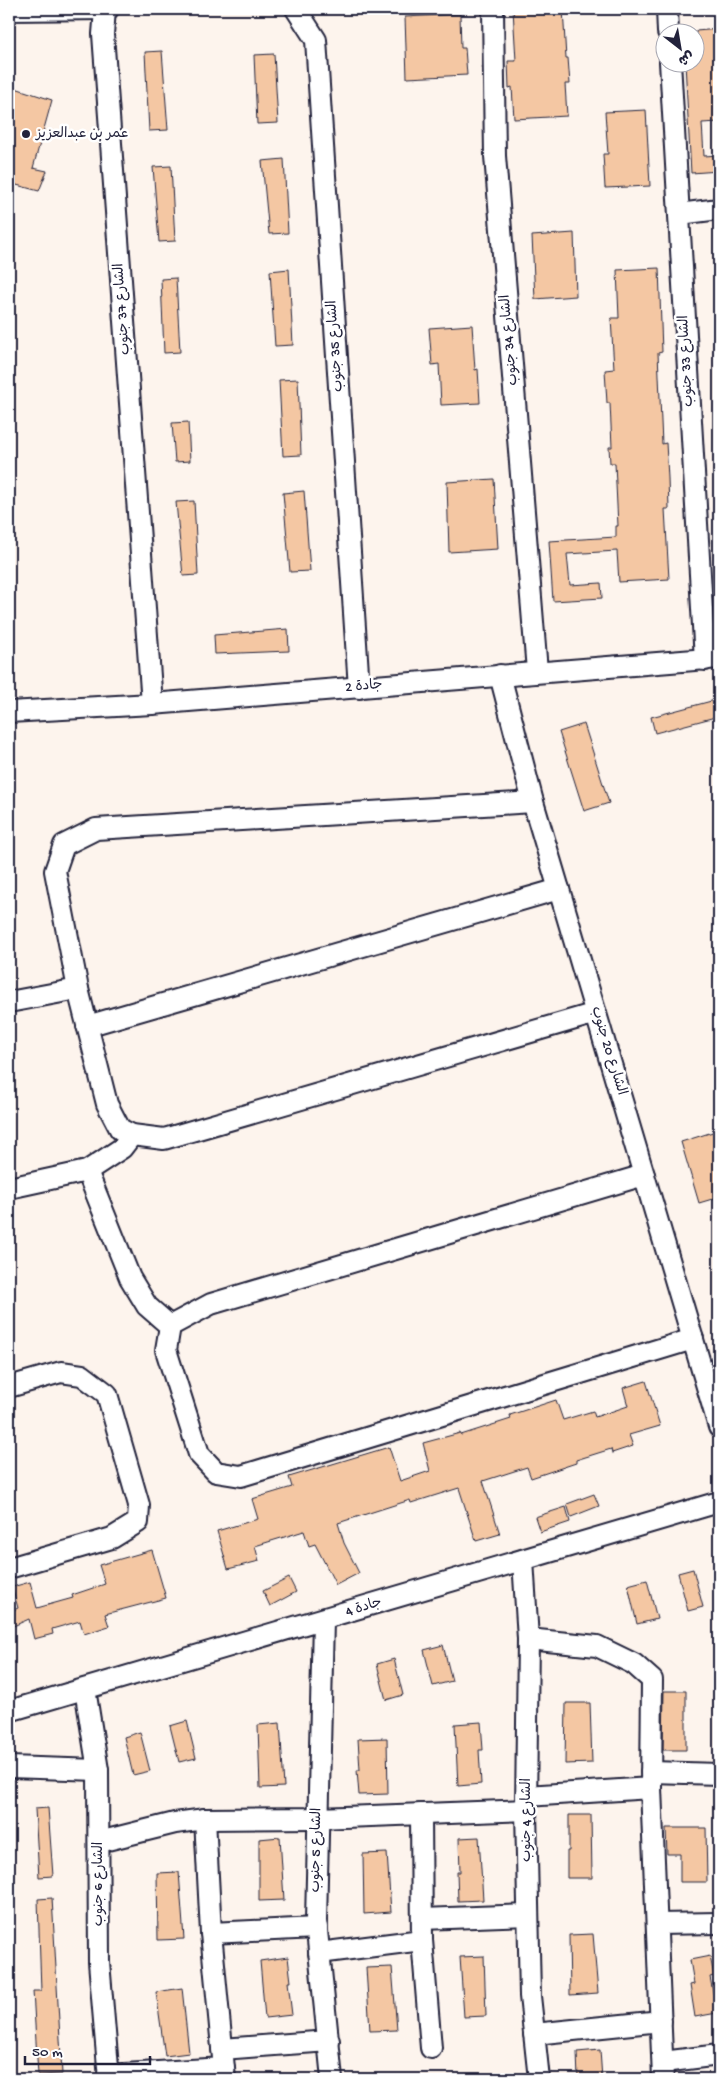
<svg xmlns="http://www.w3.org/2000/svg" width="728" height="2088" font-family="'Gochi Hand','Playpen Sans Arabic',sans-serif">
  <style>
    .building { fill: #f4c7a3; stroke: #22223b }
    .lines { fill: none; stroke-linecap: round; stroke-linejoin: round }
    .minor-casing { stroke: #22223b; stroke-width: 24 }
    .minor { stroke: #fff; stroke-width: 20 }
    .poi-dot { fill: #22223b; stroke: #fff; stroke-width: 2 }
    .labels { text-anchor: middle; dominant-baseline: central; stroke-width: 5; stroke-linejoin: round; paint-order: stroke }
    .poi-label { font-size: 14px; fill: #22223b; stroke: #fff; text-anchor: start }
    .street-label { font-size: 14px; fill: #22223b; stroke: #fff }
  </style>
  <rect width="100%" height="100%" fill="#fdf4ed"/>
  <filter id="ink" filterUnits="userSpaceOnUse"><feTurbulence type="fractalNoise" baseFrequency=".02" numOctaves="2"/><feDisplacementMap in="SourceGraphic" scale="10" xChannelSelector="R" yChannelSelector="G"/><feConvolveMatrix kernelMatrix="1 2 1 2 8 2 1 2 1" color-interpolation-filters="sRGB"/></filter>
  <g filter="url(#ink)">
    <g class="building">
      <polygon points="513,9 563,9 566,58 568,58 570,84 565,84 567,116 514,119 512,87 509,88 508,61 516,61"/>
      <polygon points="460,14 461,48 465,48 467,75 407,78 405,17"/>
      <polygon points="719,29 719,44 717,45 719,122 702,123 704,156 719,155 719,171 691,173 685,63 696,62 696,31"/>
      <polygon points="162,51 168,130 149,131 145,52"/>
      <polygon points="274,54 278,123 257,124 254,55"/>
      <polygon points="9,86 52,100 33,168 47,171 39,191 9,183"/>
      <polygon points="646,110 650,186 605,188 603,154 608,154 605,112"/>
      <polygon points="284,159 288,233 269,234 262,161"/>
      <polygon points="171,166 175,241 159,242 153,167"/>
      <polygon points="574,233 576,296 535,299 532,236"/>
      <polygon points="659,268 662,352 658,353 662,444 666,443 668,478 669,509 665,509 669,579 619,582 617,551 567,554 570,585 601,583 602,598 553,601 549,541 616,537 616,526 618,526 615,463 610,463 609,447 612,447 610,403 607,403 605,370 614,369 611,318 619,318 617,270"/>
      <polygon points="289,269 293,345 275,346 270,271"/>
      <polygon points="176,278 180,352 164,353 161,279"/>
      <polygon points="472,325 475,370 478,369 480,403 441,405 439,364 432,365 429,328"/>
      <polygon points="298,379 301,455 283,456 279,380"/>
      <polygon points="188,422 190,461 175,462 172,423"/>
      <polygon points="494,479 498,549 449,552 447,482"/>
      <polygon points="304,491 310,571 290,572 283,493"/>
      <polygon points="194,501 198,575 183,576 176,502"/>
      <polygon points="288,629 289,651 215,654 214,635"/>
      <polygon points="719,699 719,716 655,733 651,717"/>
      <polygon points="584,724 609,803 584,811 559,732"/>
      <polygon points="719,1130 719,1197 699,1203 681,1142"/>
      <polygon points="646,1381 660,1426 629,1435 633,1446 612,1453 611,1449 576,1460 576,1463 531,1478 527,1467 483,1481 500,1534 476,1541 459,1488 411,1503 410,1500 338,1523 344,1543 359,1573 336,1585 315,1544 309,1546 304,1531 255,1546 259,1561 228,1569 217,1531 258,1519 252,1499 292,1487 289,1477 389,1447 400,1481 430,1471 423,1443 460,1433 461,1435 511,1419 510,1415 556,1400 563,1420 593,1411 595,1417 628,1406 623,1388"/>
      <polygon points="594,1494 599,1506 571,1517 567,1504"/>
      <polygon points="566,1507 570,1522 540,1532 535,1517"/>
      <polygon points="152,1550 166,1598 105,1614 109,1626 84,1634 80,1621 52,1629 53,1634 34,1639 29,1619 9,1628 9,1612 18,1608 12,1587 30,1582 37,1608 73,1598 72,1595 105,1584 99,1565"/>
      <polygon points="693,1569 703,1607 688,1611 678,1573"/>
      <polygon points="289,1578 296,1592 270,1606 263,1591"/>
      <polygon points="647,1580 657,1619 637,1624 628,1585"/>
      <polygon points="443,1645 452,1681 433,1686 424,1650"/>
      <polygon points="394,1659 403,1695 386,1700 377,1664"/>
      <polygon points="664,1691 686,1691 686,1750 663,1750"/>
      <polygon points="566,1703 590,1703 592,1763 565,1764"/>
      <polygon points="187,1721 196,1758 179,1762 170,1726"/>
      <polygon points="481,1722 483,1750 479,1750 481,1784 458,1786 455,1724"/>
      <polygon points="280,1723 284,1787 260,1788 258,1725"/>
      <polygon points="140,1732 150,1771 133,1775 124,1737"/>
      <polygon points="387,1738 388,1794 359,1795 357,1770 360,1770 358,1739"/>
      <polygon points="48,1808 53,1876 39,1877 35,1809"/>
      <polygon points="569,1815 591,1815 592,1878 567,1878 567,1851 569,1851"/>
      <polygon points="666,1828 706,1828 707,1882 680,1882 680,1854 667,1854"/>
      <polygon points="280,1837 284,1900 259,1901 259,1839"/>
      <polygon points="479,1837 483,1900 458,1901 457,1872 460,1872 459,1838"/>
      <polygon points="387,1853 391,1912 364,1914 363,1854"/>
      <polygon points="179,1872 184,1939 158,1940 157,1873"/>
      <polygon points="52,1898 62,2074 38,2075 33,1991 41,1991 38,1899"/>
      <polygon points="593,1934 598,1993 570,1995 569,1935"/>
      <polygon points="484,1956 486,2016 464,2017 460,1957"/>
      <polygon points="710,1956 714,1976 710,1977 717,2013 695,2017 690,1985 694,1984 690,1960"/>
      <polygon points="288,1957 291,1982 288,1982 292,2015 265,2018 260,1961"/>
      <polygon points="392,1967 397,2030 370,2031 366,1968"/>
      <polygon points="182,1988 189,2053 165,2056 156,1992"/>
      <polygon points="600,2050 602,2079 578,2079 577,2052"/>
    </g>
    <g class="lines">
      <defs>
        <g id="minor">
          <polyline points="296,9 316,40 359,688"/>
          <polyline points="493,9 495,156 537,671"/>
          <polyline points="667,9 668,32"/>
          <polyline points="9,10 108,9"/>
          <polyline points="105,10 103,34 152,704"/>
          <polyline points="670,62 705,660"/>
          <polyline points="679,214 719,209"/>
          <polyline points="500,675 533,802 719,1427"/>
          <polyline points="9,712 152,704 719,658"/>
          <polyline points="533,802 96,829 64,845 55,871 78,989 107,1104 120,1129 132,1135 164,1139 596,1013"/>
          <polyline points="9,1002 78,989"/>
          <polyline points="87,1026 559,889"/>
          <polyline points="87,1171 130,1278 147,1306 170,1326"/>
          <polyline points="644,1175 211,1304 170,1326 166,1350 199,1454 216,1472 241,1476 693,1339"/>
          <polyline points="9,1188 87,1171 122,1148 132,1135"/>
          <polyline points="9,1387 61,1372 82,1375 107,1394 139,1505 138,1522 112,1538 9,1568"/>
          <polyline points="523,1560 528,1639 526,1810 530,1996 539,2079"/>
          <polyline points="323,1620 316,1921 332,2079"/>
          <polyline points="85,1689 98,1770 99,1962 109,2079"/>
          <polyline points="9,1711 719,1502"/>
          <polyline points="9,1767 98,1770"/>
          <polyline points="651,1772 719,1774"/>
          <polyline points="651,1788 663,2079"/>
          <polyline points="526,1796 651,1788 652,1680 634,1664 597,1646 528,1639"/>
          <polyline points="205,1819 211,1933 225,2079"/>
          <polyline points="99,1842 175,1823 205,1819 318,1818 526,1810"/>
          <polyline points="422,1919 528,1915"/>
          <polyline points="657,1924 719,1923"/>
          <polyline points="211,1933 317,1928"/>
          <polyline points="422,1940 431,2048"/>
          <polyline points="319,1953 422,1940 421,1814"/>
          <polyline points="534,2034 661,2021"/>
          <polyline points="222,2049 329,2041"/>
          <polyline points="663,2062 719,2055"/>
          <polyline points="108,2075 224,2068"/>
        </g>
      </defs>
      <use href="#minor" class="minor-casing"/>
      <use href="#minor" class="minor"/>
    </g>
  </g>
  <circle class="poi-dot" cx="26" cy="134" r="5"/>
  <g class="labels">
    <g class="poi-label">
      <text x="36" y="134">عمر بن عبدالعزيز</text>
    </g>
    <g class="street-label">
      <text transform="translate(123 309) rotate(-94)">الشارع 37 جنوب</text>
      <text transform="translate(510 340) rotate(-95)">الشارع 34 جنوب</text>
      <text transform="translate(336 346) rotate(-94)">الشارع 35 جنوب</text>
      <text transform="translate(687 361) rotate(-93)">الشارع 33 جنوب</text>
      <text transform="translate(364 687) rotate(-5)">جادة 2</text>
      <text transform="translate(608 1051) rotate(73)">الشارع 20 جنوب</text>
      <text transform="translate(364 1608) rotate(-17)">جادة 4</text>
      <text transform="translate(527 1820) rotate(-90)">الشارع 4 جنوب</text>
      <text transform="translate(317 1850) rotate(-89)">الشارع 5 جنوب</text>
      <text transform="translate(99 1884) rotate(-90)">الشارع 6 جنوب</text>
    </g>
  </g>
  <rect width="728" height="2088" fill="none" stroke="#fff" stroke-width="30"/>
  <rect x="15" y="15" width="698" height="2058" fill="none" stroke="#22223b" stroke-width="2" filter="url(#ink)"/>
  <g transform="translate(680 48) rotate(149)"><circle r="24" fill="#ffffff" stroke="#a7a7b1"/>
  <path d="M0-4L9 19L0 12L-9 19Z" fill="#22223b"/>
  <text y="-8" font-size="14" font-weight="bold" text-anchor="middle" fill="#22223b">ش</text>
  </g>
  <path d="M25 2056v8h125v-8" fill="none" stroke="#22223b" stroke-width="2.5"/>
  <text x="32" y="2056" font-size="15" fill="#22223b" stroke="#ffffff" stroke-width="4" paint-order="stroke">50 m</text>
</svg>
